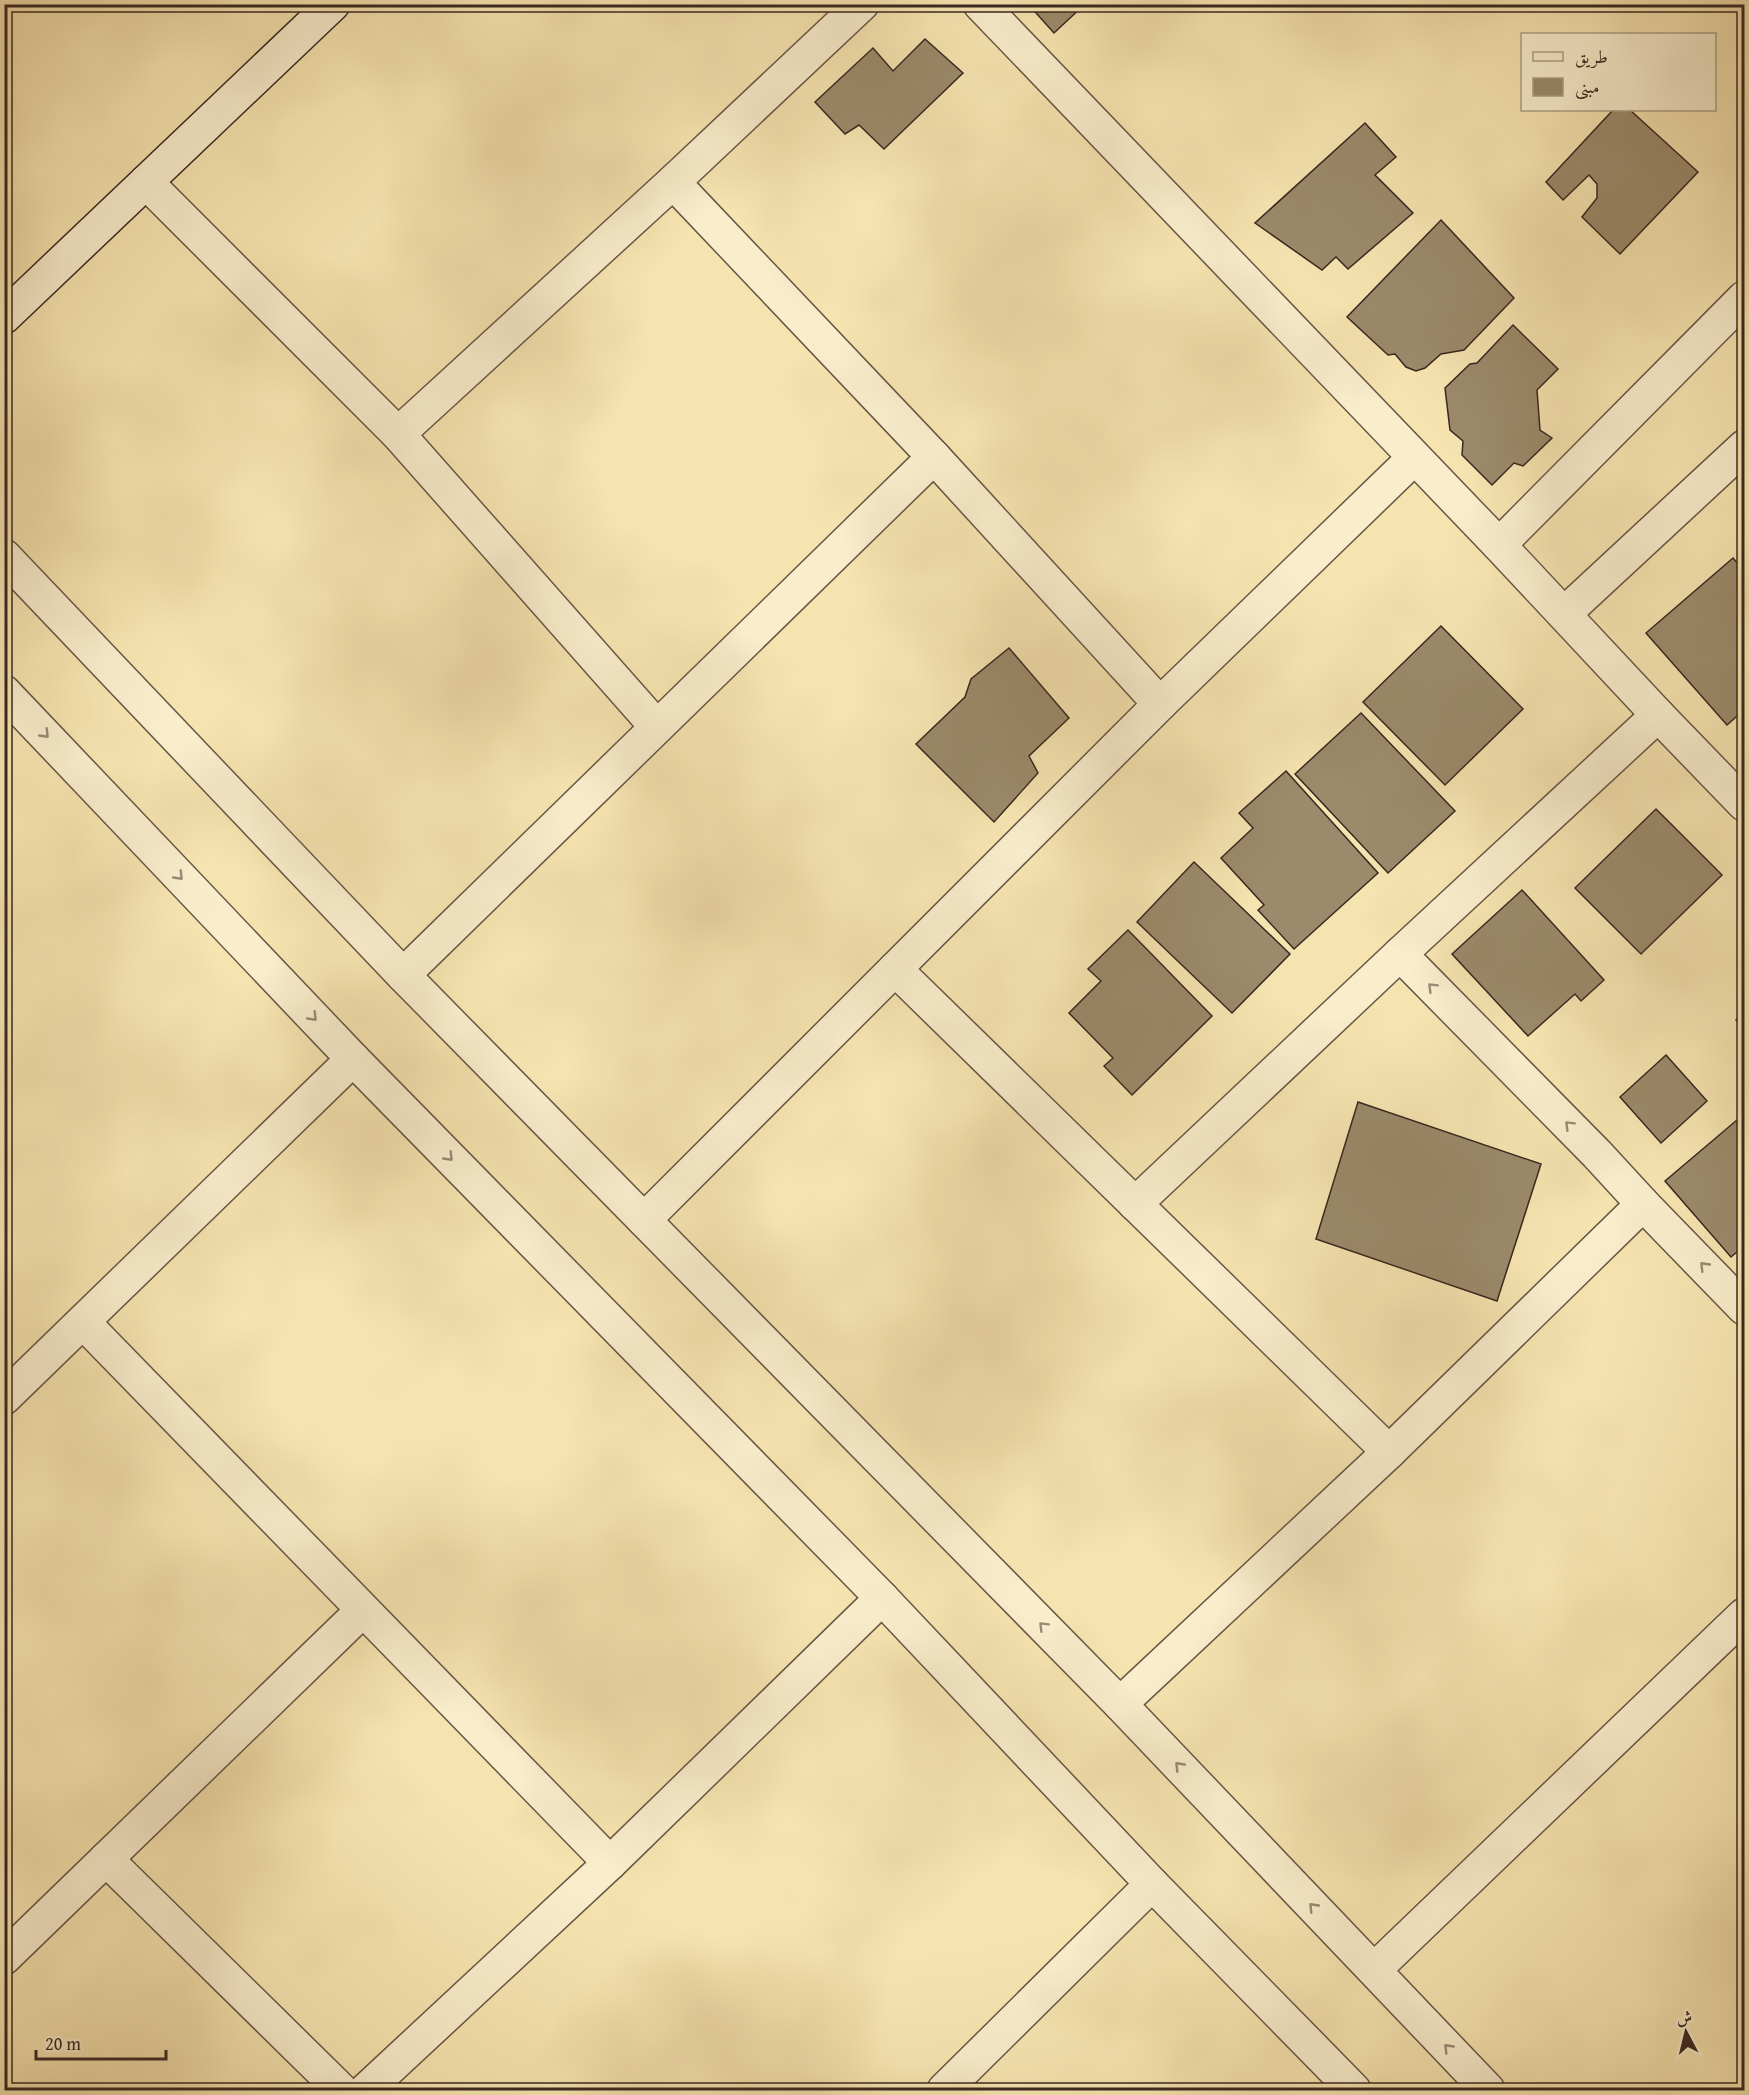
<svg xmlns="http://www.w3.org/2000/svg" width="1749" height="2095" font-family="'Gentium Book Plus',Amiri,serif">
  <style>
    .building { fill: #9b8a6b; stroke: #392821; stroke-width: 1.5 }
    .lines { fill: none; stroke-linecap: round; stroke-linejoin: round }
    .street-casing { stroke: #685745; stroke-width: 36 }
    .secondary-casing { stroke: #392821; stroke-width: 36 }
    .street { stroke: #f9edcc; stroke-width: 33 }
    .secondary { stroke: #f9edcc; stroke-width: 33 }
    .oneway { stroke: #998a76 }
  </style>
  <rect width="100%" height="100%" fill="#f6e4b0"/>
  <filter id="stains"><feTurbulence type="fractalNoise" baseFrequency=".00333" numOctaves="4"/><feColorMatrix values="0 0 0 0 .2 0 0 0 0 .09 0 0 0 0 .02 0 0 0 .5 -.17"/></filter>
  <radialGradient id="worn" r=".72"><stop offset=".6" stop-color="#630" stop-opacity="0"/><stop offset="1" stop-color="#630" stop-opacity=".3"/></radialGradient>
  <g class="building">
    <polygon points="1028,4 1085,4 1054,33"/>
    <polygon points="925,39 963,73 884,149 859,125 845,134 815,102 873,48 893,71"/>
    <polygon points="1613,110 1630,110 1698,172 1620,254 1582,217 1597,198 1597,184 1589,175 1563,200 1546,182"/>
    <polygon points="1365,123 1396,157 1375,175 1413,213 1348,269 1336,257 1322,270 1255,223"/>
    <polygon points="1441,220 1514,298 1464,350 1441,354 1425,368 1416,371 1406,367 1395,354 1388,355 1347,317"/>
    <polygon points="1513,325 1558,369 1537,390 1540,430 1552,438 1523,466 1514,463 1492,485 1462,455 1463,441 1450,430 1445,388 1470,364 1477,363"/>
    <polygon points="1733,558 1744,571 1744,710 1727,725 1646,633"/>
    <polygon points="1441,626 1523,709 1445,785 1363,702"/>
    <polygon points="1009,648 1069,718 1029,756 1038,773 994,822 916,744 965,697 971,679"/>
    <polygon points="1361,713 1455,811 1388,873 1295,774"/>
    <polygon points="1286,771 1378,873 1294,949 1258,910 1264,905 1221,858 1253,828 1239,813"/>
    <polygon points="1656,809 1722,875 1641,954 1575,888"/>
    <polygon points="1194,862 1290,954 1232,1013 1137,922"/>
    <polygon points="1522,890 1604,980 1581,1001 1575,994 1528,1036 1452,954"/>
    <polygon points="1128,930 1212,1016 1132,1095 1104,1066 1113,1058 1069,1013 1101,981 1088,969"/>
    <polygon points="1744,1012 1744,1029 1736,1020"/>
    <polygon points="1666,1055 1707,1101 1661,1143 1620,1097"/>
    <polygon points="1358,1102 1541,1164 1497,1301 1316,1239"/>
    <polygon points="1744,1114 1744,1246 1731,1257 1665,1181"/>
  </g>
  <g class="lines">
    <defs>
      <g id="street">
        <polyline points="980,4 1499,545 1658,715 1744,804"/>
        <polyline points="146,182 398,434 656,726"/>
        <polyline points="673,182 934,457 1160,704"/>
        <polyline points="398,434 673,182 862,4"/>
        <polyline points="1499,545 1744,298"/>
        <polyline points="4,556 403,975 1120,1704 1488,2090"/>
        <polyline points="1564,614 1744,447"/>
        <polyline points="4,692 353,1059 882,1598 1152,1884 1354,2090"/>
        <polyline points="1400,954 1597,1154 1643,1204 1744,1308"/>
        <polyline points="895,969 1389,1452"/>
        <polyline points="403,975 934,457"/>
        <polyline points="1135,1204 1400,954 1658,715"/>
        <polyline points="644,1220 1160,704 1414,458"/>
        <polyline points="83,1322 610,1863"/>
        <polyline points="4,1398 353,1059"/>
        <polyline points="1120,1704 1389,1452 1643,1204"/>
        <polyline points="106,1859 341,2090"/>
        <polyline points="4,1958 363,1610"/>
        <polyline points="1374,1970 1744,1615"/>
        <polyline points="366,2090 610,1863 882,1598"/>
        <polyline points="944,2090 1152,1884"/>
      </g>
      <polyline id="secondary" points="4,317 333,4"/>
    </defs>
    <use href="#street" class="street-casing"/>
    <use href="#secondary" class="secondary-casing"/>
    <use href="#street" class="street"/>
    <use href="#secondary" class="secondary"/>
  </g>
  <defs><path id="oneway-chevron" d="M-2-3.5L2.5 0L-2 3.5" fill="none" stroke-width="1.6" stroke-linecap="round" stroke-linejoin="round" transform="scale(1.5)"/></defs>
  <g class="oneway">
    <use href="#oneway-chevron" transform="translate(45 734) rotate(46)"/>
    <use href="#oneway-chevron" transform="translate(179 876) rotate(46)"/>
    <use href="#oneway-chevron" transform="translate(1432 987) rotate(-135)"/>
    <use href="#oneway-chevron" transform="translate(313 1017) rotate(46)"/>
    <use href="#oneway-chevron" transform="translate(1569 1125) rotate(-135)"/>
    <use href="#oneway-chevron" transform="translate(449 1157) rotate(46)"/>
    <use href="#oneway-chevron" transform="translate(1704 1266) rotate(-134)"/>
    <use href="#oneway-chevron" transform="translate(1043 1626) rotate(-135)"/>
    <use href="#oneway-chevron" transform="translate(1179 1766) rotate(-134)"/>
    <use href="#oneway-chevron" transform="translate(1313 1907) rotate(-134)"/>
    <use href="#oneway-chevron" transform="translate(1448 2048) rotate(-134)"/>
  </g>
  <rect width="1749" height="2095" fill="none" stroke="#f6e4b0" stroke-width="24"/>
  <rect x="6" y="6" width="1737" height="2083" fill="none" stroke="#392821" stroke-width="3"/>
  <rect x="12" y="12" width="1725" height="2071" fill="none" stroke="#392821" stroke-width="1.5"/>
  <rect x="1521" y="33" width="195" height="78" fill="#f9edcc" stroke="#ac9e88" stroke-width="1.5"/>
  <rect x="1533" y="52" width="30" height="9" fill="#f9edcc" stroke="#ac9e88" stroke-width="1.5"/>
  <text x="1575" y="63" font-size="18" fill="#392821">طريق</text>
  <rect x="1533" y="78" width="30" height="18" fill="#9b8a6b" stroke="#ac9e88" stroke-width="1.5"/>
  <text x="1575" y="93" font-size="18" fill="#392821">مبنى</text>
  <g transform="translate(1686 2032) rotate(353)" stroke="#f9edcc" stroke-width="4.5" paint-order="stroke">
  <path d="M0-4.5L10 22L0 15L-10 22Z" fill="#392821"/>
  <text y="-9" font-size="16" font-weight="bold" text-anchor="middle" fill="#392821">ش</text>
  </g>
  <path d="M36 2050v9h130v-9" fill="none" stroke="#392821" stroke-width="3"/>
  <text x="45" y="2050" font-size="18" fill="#392821" stroke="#f9edcc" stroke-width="4.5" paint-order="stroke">20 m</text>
  <rect width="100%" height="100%" filter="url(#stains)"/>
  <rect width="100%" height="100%" fill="url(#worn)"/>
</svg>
